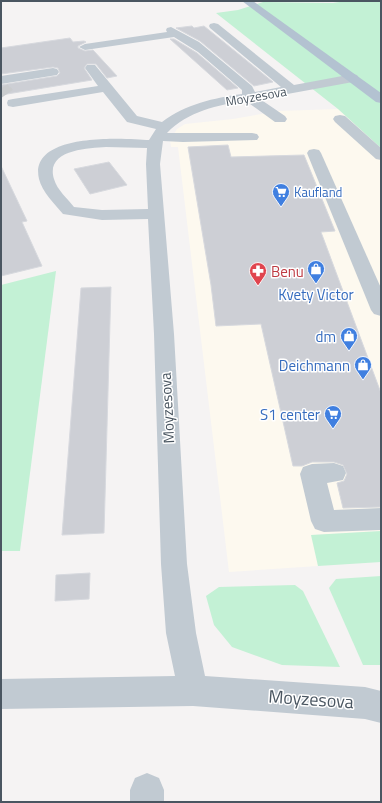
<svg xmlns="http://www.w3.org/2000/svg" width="382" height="803" font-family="'Titillium Web',sans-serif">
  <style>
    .commercial { fill: #fdf9ef }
    .green { fill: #c3f1d5 }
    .building { fill: #cdcfd5; stroke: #d7d9de }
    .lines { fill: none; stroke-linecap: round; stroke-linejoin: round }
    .minor-tunnel-far1 { stroke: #caccce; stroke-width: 11; stroke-dasharray: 11 5.5; stroke-linecap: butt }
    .minor-tunnel { stroke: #caccce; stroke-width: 14; stroke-dasharray: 14 7; stroke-linecap: butt }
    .minor { fill: #c1cad2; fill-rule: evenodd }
    .major { fill: #b3c2d1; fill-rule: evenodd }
    .labels { text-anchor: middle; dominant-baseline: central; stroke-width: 3; stroke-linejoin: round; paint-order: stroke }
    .far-street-label { font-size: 13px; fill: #4a5661; stroke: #fff }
    .far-shop-label { font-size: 13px; fill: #366cbe; stroke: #fff; text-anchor: start }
    .health-label { font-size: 15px; fill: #be3a42; stroke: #fff; text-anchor: start }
    .shop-label { font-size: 15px; fill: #366cbe; stroke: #fff; text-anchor: end }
    .street-label { font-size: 15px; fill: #4a5661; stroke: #fff }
    .near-street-label { font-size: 18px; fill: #4a5661; stroke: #fff }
  </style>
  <rect width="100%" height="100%" fill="#f5f3f3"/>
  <polygon class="commercial" points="338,109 381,148 381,531 312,535 318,566 229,572 178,147 171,147 170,140 177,129 185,124 233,119 278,111"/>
  <g class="green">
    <polygon points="346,1 381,1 381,148 338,109 216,13 238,10 263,2 333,3"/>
    <polygon points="56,271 20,551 1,551 1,285"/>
    <polygon points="381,531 381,562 318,566 311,535"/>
    <polygon points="381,576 381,665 363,665 329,588 336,579"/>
    <polygon points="295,585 303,591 340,667 282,665 232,647 214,625 206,596 219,587"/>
  </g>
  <g class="building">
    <polygon points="192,26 194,28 204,26 273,82 254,86 200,41 176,28"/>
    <polygon points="70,38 73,42 84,41 86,42 78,46 78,48 85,51 93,50 117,76 107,78 96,64 87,64 84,68 92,80 1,95 1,85 57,76 60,73 58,68 53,67 1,74 1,48"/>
    <polygon points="170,39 174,39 197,53 238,88 227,90"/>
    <polygon points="228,145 231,157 304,155 335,231 321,232 381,393 381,507 343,508 337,483 344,481 347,474 343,465 334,462 312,462 302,466 293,466 261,324 216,326 211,285 188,147"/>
    <polygon points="109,162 127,185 90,194 74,169"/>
    <polygon points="1,166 27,221 22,222 42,266 1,276"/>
    <polygon points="111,287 104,533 62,535 81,288"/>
    <polygon points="90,573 89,599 55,601 56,575"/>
  </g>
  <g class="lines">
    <polyline class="minor-tunnel-far1" points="3,87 6,92"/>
    <polyline class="minor-tunnel" points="5,91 7,94"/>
    <g class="minor">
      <path d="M214,23L218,24L294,85L353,74L357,75L359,78L357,81L353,82L260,99L285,116L287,119L285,122H275L246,101C218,105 188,111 167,133H252L257,134L259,137L257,140L183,142L163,141L160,164L174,334L187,564L196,633L205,676L365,687L381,691V723L365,719L193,706L1,709V679L175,676L166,633L161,564L154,334L148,219L102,220L63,214C55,204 42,192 39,179C28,132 123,138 149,140L156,129L127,122L103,92L13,107L8,106L7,103L8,100L13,99L98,86L85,68L87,65H95L137,116L162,122C186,104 214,98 242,94V90L198,52L174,37L85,50L79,47L85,44L167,32L166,30L167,28L171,27L199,42L252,86L255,92L281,87L210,28L209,26L210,24ZM106,147L147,148L146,164L148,209L102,210L74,207C68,199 57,190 54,179C45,150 87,148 106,147Z"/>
      <polygon points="53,68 57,69 59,72 57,75 1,84 1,76"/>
      <polygon points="340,115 345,116 381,148 381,160 376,159 335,122 333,119 335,116"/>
      <polygon points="314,149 319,150 321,153 381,288 381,316 374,314 371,310 307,153 309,150"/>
      <polygon points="334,463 343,466 346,473 343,480 327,483 334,510 381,508 381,530 324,532 315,529 311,521 300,474 303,467 312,464"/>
      <polygon points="147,773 159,778 164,790 164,802 130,802 130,790 135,778"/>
    </g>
    <polygon class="major" points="242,1 253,1 381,93 381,103 376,102"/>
  </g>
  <defs>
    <symbol id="supermarket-pin" viewBox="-11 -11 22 30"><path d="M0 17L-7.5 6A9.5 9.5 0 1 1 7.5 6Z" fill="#3f7fe0" stroke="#fff"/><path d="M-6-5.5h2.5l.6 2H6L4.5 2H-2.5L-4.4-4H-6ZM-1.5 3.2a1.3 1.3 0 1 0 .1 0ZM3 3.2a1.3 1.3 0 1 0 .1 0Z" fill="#fff"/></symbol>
    <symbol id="shop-pin" viewBox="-11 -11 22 30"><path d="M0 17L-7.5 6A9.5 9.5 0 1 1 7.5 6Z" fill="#3f7fe0" stroke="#fff"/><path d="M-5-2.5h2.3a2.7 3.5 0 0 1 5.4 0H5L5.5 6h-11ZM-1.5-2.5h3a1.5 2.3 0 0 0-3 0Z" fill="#fff"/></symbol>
    <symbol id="pharmacy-pin" viewBox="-11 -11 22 30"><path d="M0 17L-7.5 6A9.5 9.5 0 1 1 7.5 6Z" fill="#e0444e" stroke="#fff"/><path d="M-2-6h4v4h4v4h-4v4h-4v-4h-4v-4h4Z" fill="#fff"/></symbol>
  </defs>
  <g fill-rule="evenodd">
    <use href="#supermarket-pin" x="271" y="182" width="20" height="27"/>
    <use href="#shop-pin" x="306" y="259" width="20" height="27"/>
    <use href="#pharmacy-pin" x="248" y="261" width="20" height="27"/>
    <use href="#shop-pin" x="339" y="326" width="20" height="27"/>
    <use href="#shop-pin" x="353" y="355" width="20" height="27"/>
    <use href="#supermarket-pin" x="323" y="404" width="20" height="27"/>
  </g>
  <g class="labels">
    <g class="far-street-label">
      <text transform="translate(256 96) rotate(-10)">Moyzesova</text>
    </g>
    <g class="far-shop-label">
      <text x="294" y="192">Kaufland</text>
    </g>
    <g class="health-label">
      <text x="271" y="271">Benu</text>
    </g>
    <g class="shop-label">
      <text x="316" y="294" text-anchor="middle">Kvety Victor</text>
      <text x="336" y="336">dm</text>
      <text x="350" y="365">Deichmann</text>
      <text x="320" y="414">S1 center</text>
    </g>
    <g class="street-label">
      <text transform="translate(167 408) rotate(-93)">Moyzesova</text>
    </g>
    <g class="near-street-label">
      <text transform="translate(311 699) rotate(4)">Moyzesova</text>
    </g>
  </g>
  <rect width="382" height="803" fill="none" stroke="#4a5661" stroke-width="4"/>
</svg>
